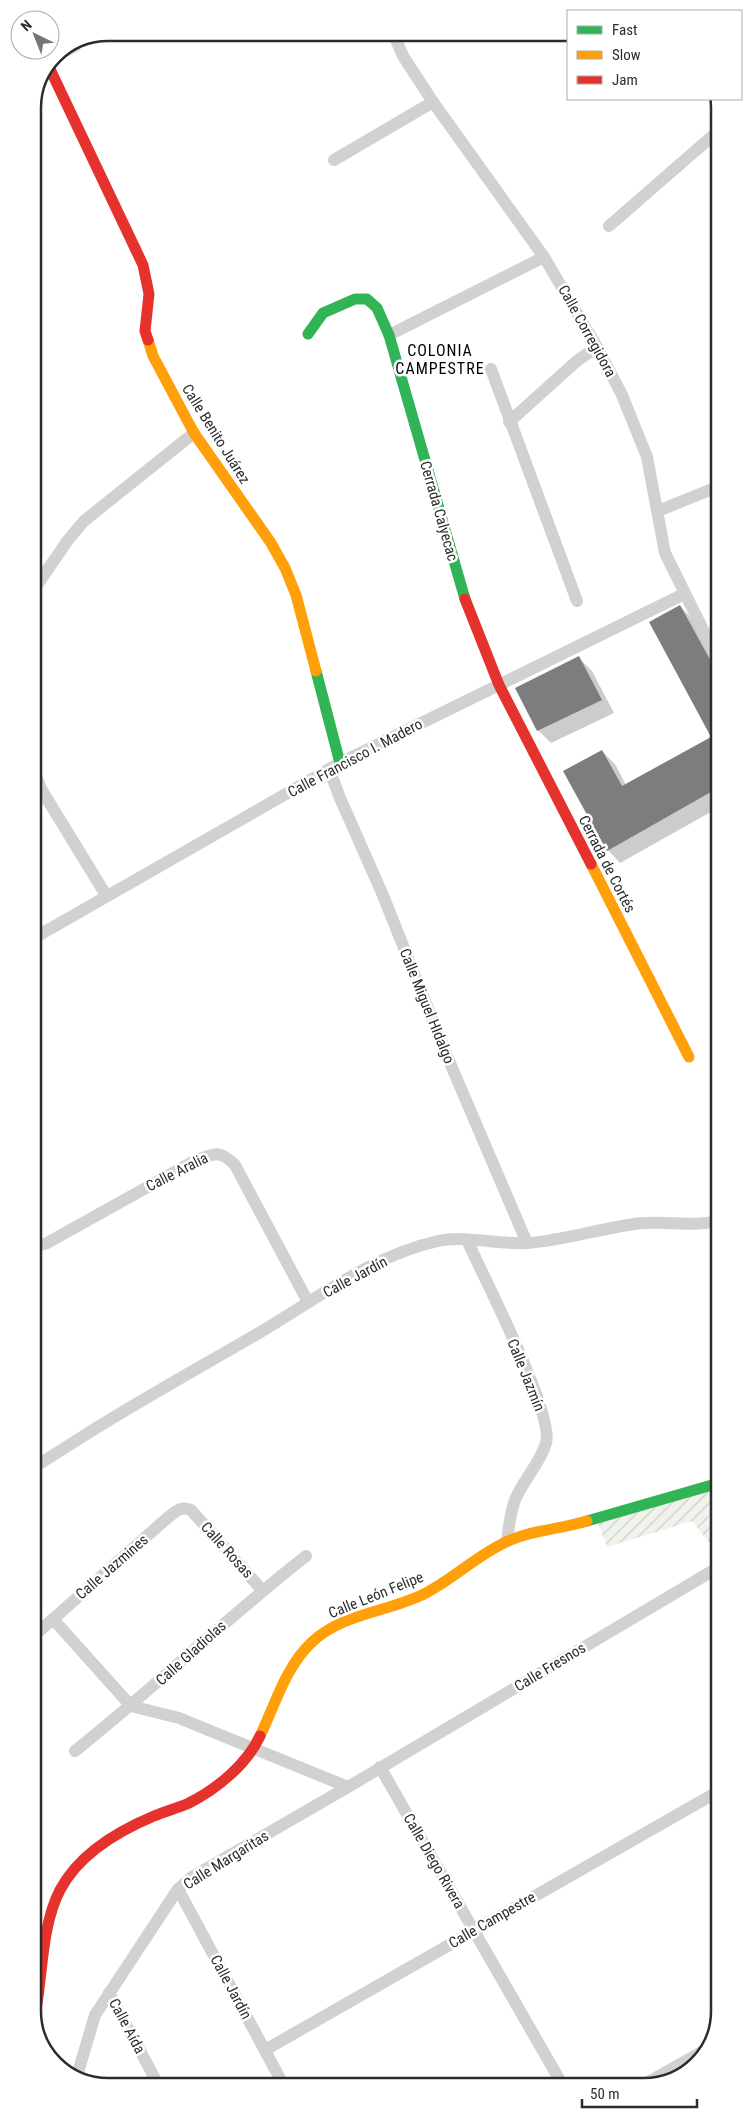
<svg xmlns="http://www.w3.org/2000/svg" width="752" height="2119" font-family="'Roboto Condensed',sans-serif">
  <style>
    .garden { fill: url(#garden-furrows) }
    .shadow { fill: #0003 }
    .building { fill: #7d7d7d }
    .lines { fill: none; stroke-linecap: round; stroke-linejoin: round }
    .street { stroke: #d1d1d1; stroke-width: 12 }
    .fast { stroke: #30b455; stroke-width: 11 }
    .slow { stroke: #ff9f0a; stroke-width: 11 }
    .jam { stroke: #e5322d; stroke-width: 11 }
    .labels { text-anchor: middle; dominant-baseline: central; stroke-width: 5; stroke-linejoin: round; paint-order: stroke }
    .street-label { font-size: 15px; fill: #2c2c2c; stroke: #fff }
    .neighbourhood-label { font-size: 16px; letter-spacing: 1px; fill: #000; stroke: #fff }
    .rim { fill: none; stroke: #2c2c2c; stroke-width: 2.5 }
  </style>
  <defs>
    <pattern id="garden-furrows" width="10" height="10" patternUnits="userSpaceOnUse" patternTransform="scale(1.25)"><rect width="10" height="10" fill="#eff3eb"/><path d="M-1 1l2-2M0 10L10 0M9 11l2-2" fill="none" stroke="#cdd0ca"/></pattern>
  </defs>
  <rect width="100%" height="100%" fill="#fff"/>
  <polygon class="garden" points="719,1483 719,1548 715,1550 692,1521 607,1547 597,1521"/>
  <g class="shadow">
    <polygon points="680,606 692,619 718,666 718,808 620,863 608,850 602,751 615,764 626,785 713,737"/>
    <polygon points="579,658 592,671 614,713 551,743 538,730"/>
  </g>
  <g class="building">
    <polygon points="680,605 718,674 718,788 607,851 563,771 602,750 622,786 711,737 649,622"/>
    <polygon points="579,656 602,700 537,731 515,688"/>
  </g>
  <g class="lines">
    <g class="street">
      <polyline points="393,33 403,56 433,102 544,257 597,347 622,395 647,457 665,553 718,660"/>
      <polyline points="54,56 75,46"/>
      <polyline points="334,160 433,102"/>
      <polyline points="609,226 717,132"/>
      <polyline points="389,335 544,257"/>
      <polyline points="491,369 577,601"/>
      <polyline points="509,422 578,360 597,347"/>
      <polyline points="658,511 717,487"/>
      <polyline points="33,591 68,540 84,521 194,433"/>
      <polyline points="329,769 340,798 382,893 447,1056 527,1243"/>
      <polyline points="34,770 41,789 106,895"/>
      <polyline points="34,938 340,763 684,594"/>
      <path d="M467,1240C482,1274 555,1415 546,1443C540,1464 523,1480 515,1500C510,1513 509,1527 507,1541"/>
      <path d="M34,1247L47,1243L196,1160C214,1154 219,1149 235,1165L308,1302"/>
      <path d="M34,1468C51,1456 68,1446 85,1435C144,1398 204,1365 264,1330C319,1297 374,1255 438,1241C467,1235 499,1245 528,1243C567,1240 604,1227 643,1223C669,1221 693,1227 718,1221"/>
      <polyline points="53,1619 131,1706 179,1718 348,1787"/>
      <path d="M35,1635L165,1520C174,1513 180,1505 191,1510L262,1590"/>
      <path d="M75,1751C154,1688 227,1618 306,1556"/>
      <polyline points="380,1767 562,2084"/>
      <polyline points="178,1889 284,2086"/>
      <polyline points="109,1993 159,2086"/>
      <polyline points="265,2050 719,1791"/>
      <polyline points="77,2076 95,2015 178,1889 192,1877 348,1787 719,1567"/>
      <polyline points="645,2084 707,2049"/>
    </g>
    <g class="fast">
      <polyline points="308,334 323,313 355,299 367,299 377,308 389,335 465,599"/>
      <polyline points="316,671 340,763"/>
      <polyline points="587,1521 719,1483"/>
    </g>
    <g class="slow">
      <polyline points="148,340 153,356 194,433 271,543 285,568 296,595 316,671"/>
      <polyline points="591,864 689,1057"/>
      <path d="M260,1736C275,1705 285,1668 311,1643C341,1614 386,1612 422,1595C452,1580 476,1556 506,1542C531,1530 561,1529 587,1521"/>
    </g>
    <g class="jam">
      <polyline points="49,67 143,265 149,294 145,331 148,340"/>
      <polyline points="465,599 499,685 591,864"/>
      <path d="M35,2016C43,1975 41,1927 60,1890C79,1854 118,1831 154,1816C166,1811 178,1808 189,1803C217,1789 247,1764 260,1736"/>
    </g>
  </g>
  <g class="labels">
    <g class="street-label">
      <text transform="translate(587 331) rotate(61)">Calle Corregidora</text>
      <text transform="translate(216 434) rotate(58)">Calle Benito Juárez</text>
      <text transform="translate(439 511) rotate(74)">Cerrada Calyecac</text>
      <text transform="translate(355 758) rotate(-28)">Calle Francisco I. Madero</text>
      <text transform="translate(607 864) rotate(63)">Cerrada de Cortés</text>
      <text transform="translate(427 1006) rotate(68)">Calle Miguel HIdalgo</text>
      <text transform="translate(177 1172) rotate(-27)">Calle Aralia</text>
      <text transform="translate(355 1277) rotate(-28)">Calle Jardín</text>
      <text transform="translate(526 1375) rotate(68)">Calle Jazmín</text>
      <text transform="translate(227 1550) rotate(48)">Calle Rosas</text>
      <text transform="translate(112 1567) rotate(-41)">Calle Jazmines</text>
      <text transform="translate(376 1595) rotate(-22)">Calle León Felipe</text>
      <text transform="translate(191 1653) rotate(-42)">Calle Gladiolas</text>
      <text transform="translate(550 1667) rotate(-31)">Calle Fresnos</text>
      <text transform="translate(226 1860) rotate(-32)">Calle Margaritas</text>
      <text transform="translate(434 1861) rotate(60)">Calle Diego Rivera</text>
      <text transform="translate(492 1920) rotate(-30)">Calle Campestre</text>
      <text transform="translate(231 1987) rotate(62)">Calle Jardín</text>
      <text transform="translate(127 2026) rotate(62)">Calle Aída</text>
    </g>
    <g class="neighbourhood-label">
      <text x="440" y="350">COLONIA<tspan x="440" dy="18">CAMPESTRE</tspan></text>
    </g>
  </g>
  <path d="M0 0H752V2119H0ZM108 41H644A67 67 0 0 1 711 108V2011A67 67 0 0 1 644 2078H108A67 67 0 0 1 41 2011V108A67 67 0 0 1 108 41Z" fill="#fff" fill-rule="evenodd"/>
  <path class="rim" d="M108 41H644A67 67 0 0 1 711 108V2011A67 67 0 0 1 644 2078H108A67 67 0 0 1 41 2011V108A67 67 0 0 1 108 41Z"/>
  <rect x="567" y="10" width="175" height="90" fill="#ffffff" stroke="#ababab"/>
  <rect x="577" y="26" width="25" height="8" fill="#30b455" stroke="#ababab"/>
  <text x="612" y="35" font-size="15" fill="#2c2c2c">Fast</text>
  <rect x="577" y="51" width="25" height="8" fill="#ff9f0a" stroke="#ababab"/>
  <text x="612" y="60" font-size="15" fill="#2c2c2c">Slow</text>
  <rect x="577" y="76" width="25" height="8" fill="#e5322d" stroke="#ababab"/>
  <text x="612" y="85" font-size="15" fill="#2c2c2c">Jam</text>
  <g transform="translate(35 35) rotate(317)"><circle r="24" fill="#ffffff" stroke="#ababab"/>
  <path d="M0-4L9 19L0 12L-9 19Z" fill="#767676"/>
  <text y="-8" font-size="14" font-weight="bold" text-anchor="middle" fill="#2c2c2c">N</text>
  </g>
  <path d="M582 2099v8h115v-8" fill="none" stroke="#2c2c2c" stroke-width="2.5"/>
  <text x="590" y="2099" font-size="15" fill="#2c2c2c" stroke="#ffffff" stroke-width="4" paint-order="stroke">50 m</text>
</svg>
